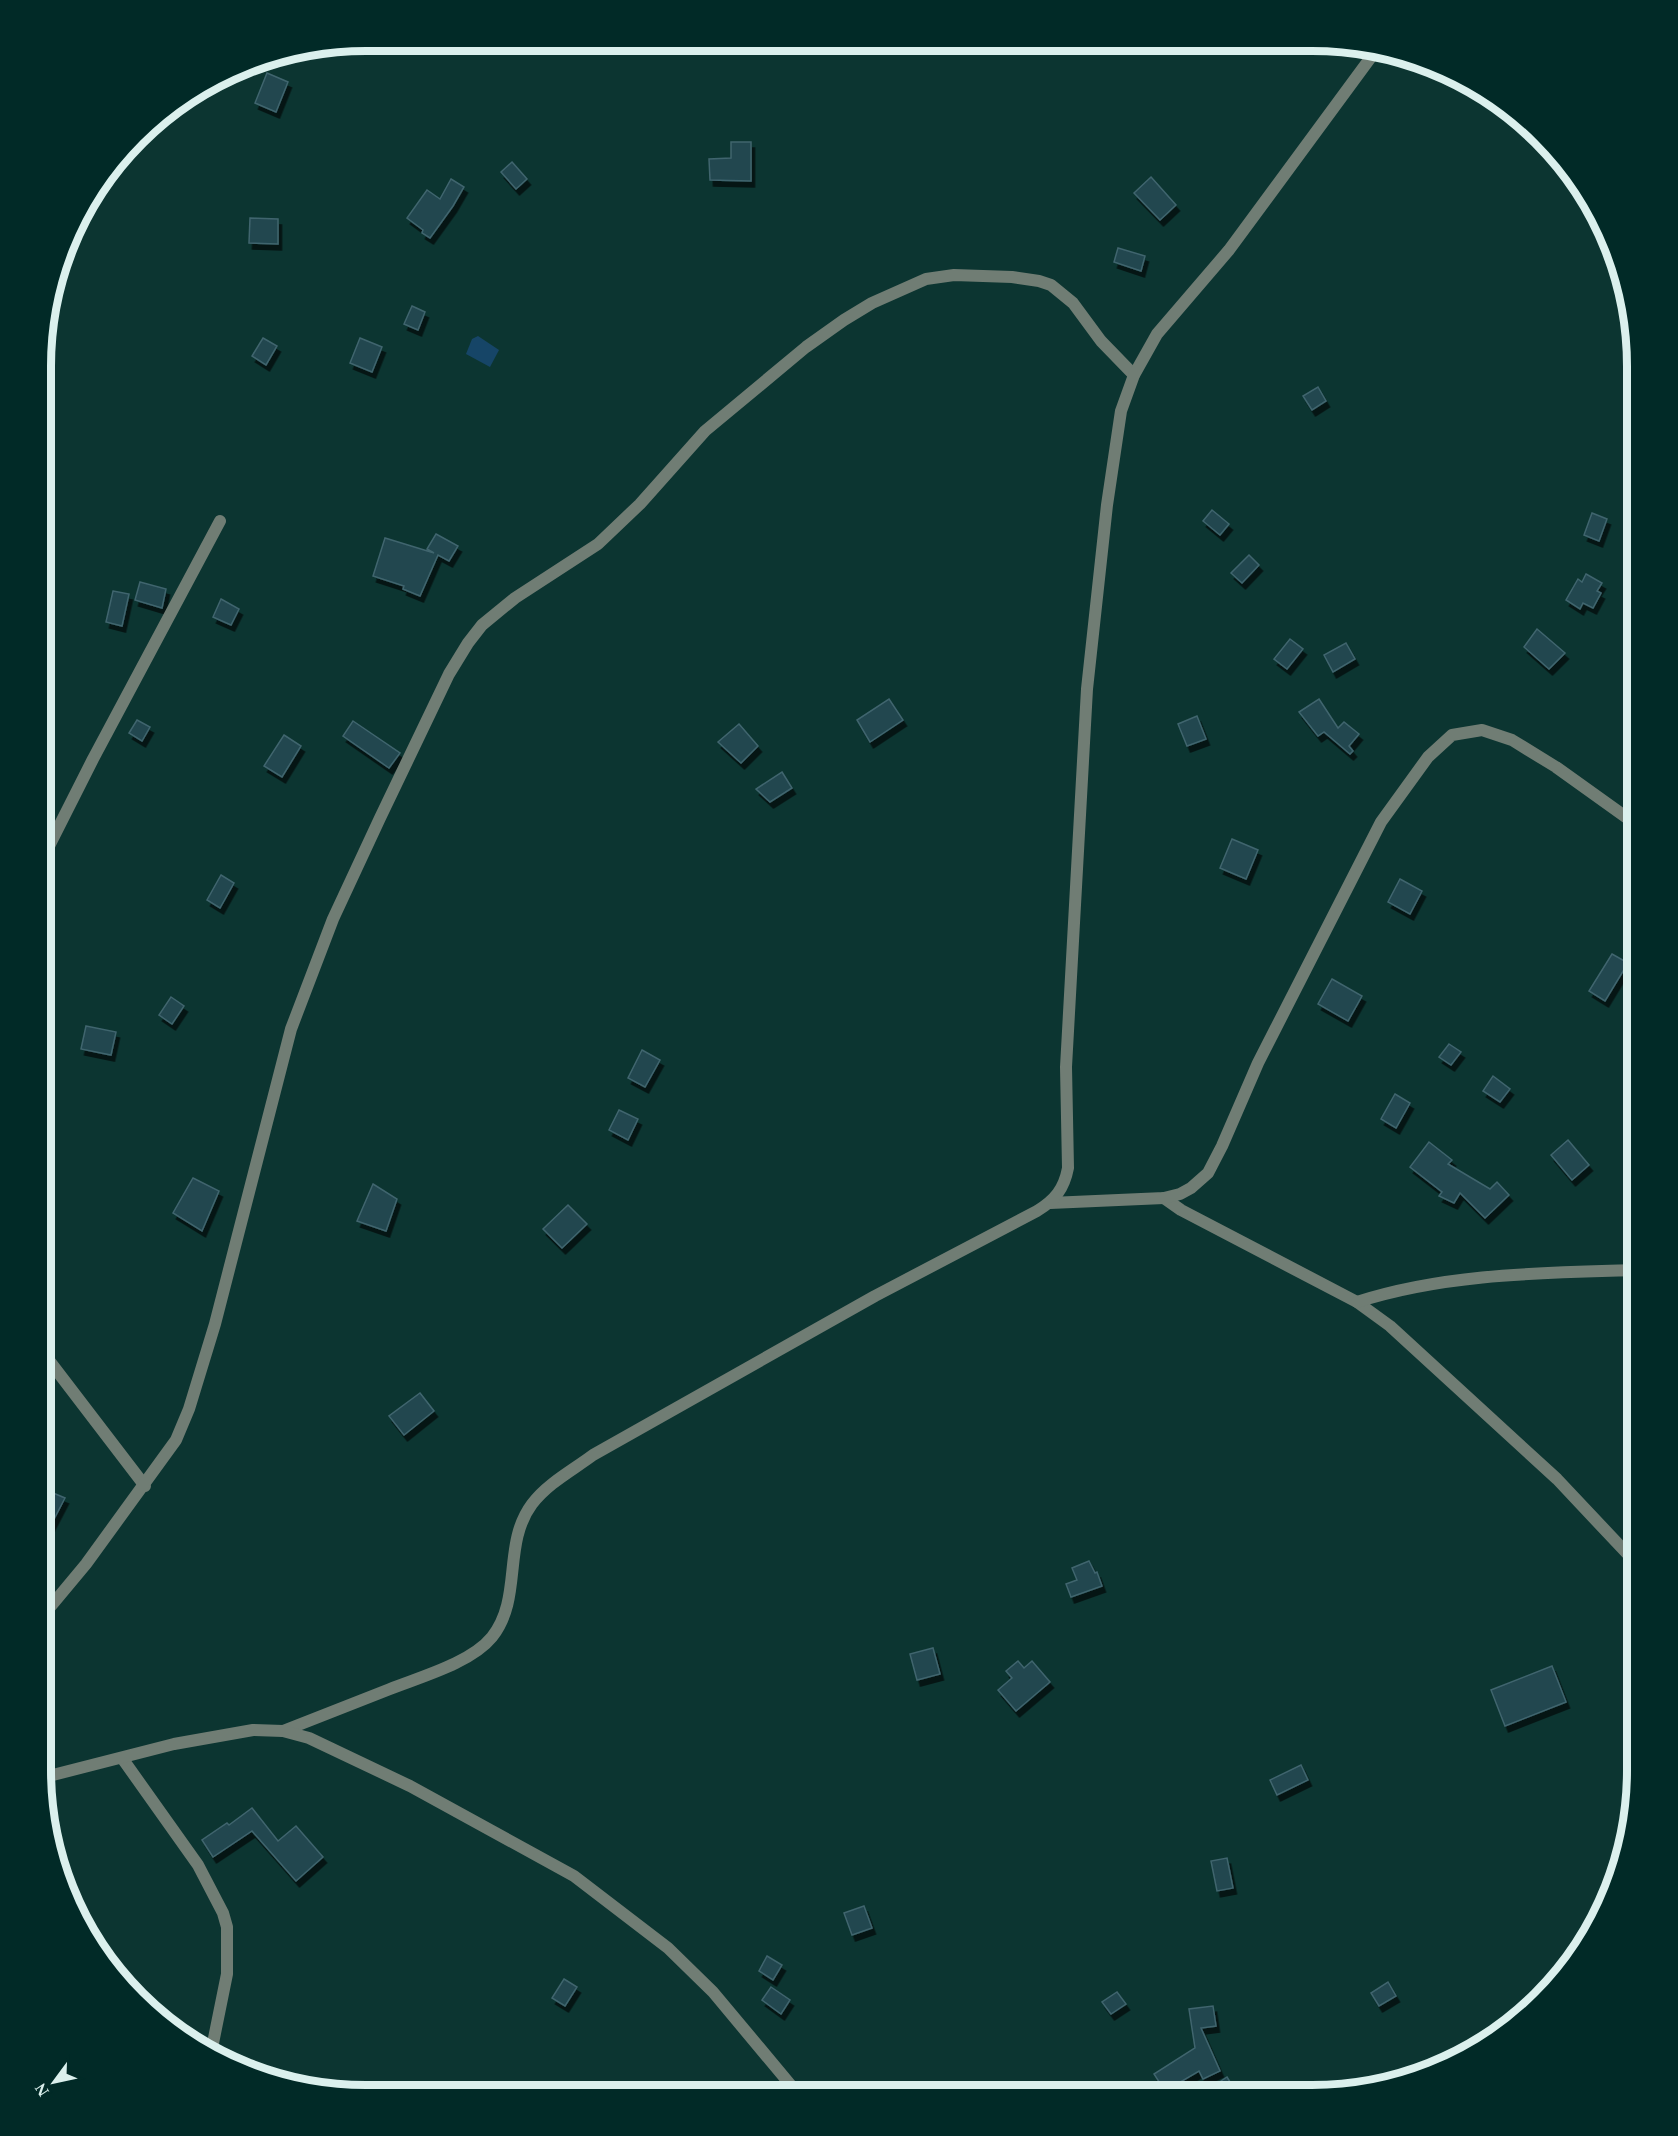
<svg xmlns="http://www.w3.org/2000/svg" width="1678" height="2136" font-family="Georgia,serif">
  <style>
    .water { fill: #164567 }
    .building { fill: #21464f; stroke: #40656e; stroke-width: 1.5; filter: url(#shadow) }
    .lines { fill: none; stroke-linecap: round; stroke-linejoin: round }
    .street { stroke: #707d74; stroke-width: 12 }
    .rim { fill: none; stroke: #dbf0ed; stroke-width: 8 }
  </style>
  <defs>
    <filter id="shadow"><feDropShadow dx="3.5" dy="6" stdDeviation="0" flood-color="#0009"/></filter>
  </defs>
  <rect width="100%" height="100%" fill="#0c3531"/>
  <polygon class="water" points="478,336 499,350 490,367 466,354 472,339"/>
  <g class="building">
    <polygon points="267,73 288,82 276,112 255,103"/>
    <polygon points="731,142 751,142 751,181 710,180 709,159 731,158"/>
    <polygon points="512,162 527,179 516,189 501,172"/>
    <polygon points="1151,177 1176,205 1160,220 1134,193"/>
    <polygon points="451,179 464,187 453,206 430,238 422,233 423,230 407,218 427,190 440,199"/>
    <polygon points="250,218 278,219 278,244 249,243"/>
    <polygon points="1118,248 1145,256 1141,271 1114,262"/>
    <polygon points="412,306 425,312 418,330 404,324"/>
    <polygon points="263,338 277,346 266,365 252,356"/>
    <polygon points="360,338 382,347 372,372 350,363"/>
    <polygon points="1318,387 1326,401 1312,410 1303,396"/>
    <polygon points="1212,510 1229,524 1220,535 1203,521"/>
    <polygon points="1592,513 1607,519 1599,541 1584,535"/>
    <polygon points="436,534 458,546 449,561 438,555 420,596 403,589 404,586 373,576 385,538 434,553 427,549"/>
    <polygon points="1249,555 1259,565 1242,583 1231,573"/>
    <polygon points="1586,574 1602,583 1597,591 1601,593 1593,608 1583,603 1580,609 1566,600 1578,579 1582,582"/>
    <polygon points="140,582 166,589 162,608 135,600"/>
    <polygon points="113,591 129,594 122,626 106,622"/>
    <polygon points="221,599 239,609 231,625 213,617"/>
    <polygon points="1537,629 1565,653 1549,669 1524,647"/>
    <polygon points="1290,639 1303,649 1287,669 1274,659"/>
    <polygon points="1346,643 1355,659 1333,672 1324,655"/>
    <polygon points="889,699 903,720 870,742 857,720"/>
    <polygon points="1319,699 1338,728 1344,722 1359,734 1349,746 1353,751 1350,754 1324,732 1318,736 1299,712"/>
    <polygon points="1197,716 1206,739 1187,746 1178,724"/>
    <polygon points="137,720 150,727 142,741 129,733"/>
    <polygon points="353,721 400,753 389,768 343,736"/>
    <polygon points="739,724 758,746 741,763 718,742"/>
    <polygon points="284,735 301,746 282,777 264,766"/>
    <polygon points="782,772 792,788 770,802 756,789"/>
    <polygon points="1232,839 1258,850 1246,879 1220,868"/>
    <polygon points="221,875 234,883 220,908 207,900"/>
    <polygon points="1400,879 1422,891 1410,914 1388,902"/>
    <polygon points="1612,954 1628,963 1605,1001 1589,991"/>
    <polygon points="1332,979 1362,996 1348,1021 1318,1004"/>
    <polygon points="171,997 184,1006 172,1024 159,1015"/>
    <polygon points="86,1026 116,1032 111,1055 81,1049"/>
    <polygon points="1449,1044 1461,1052 1451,1065 1439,1057"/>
    <polygon points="642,1050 660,1060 645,1087 628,1078"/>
    <polygon points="1493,1076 1510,1089 1500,1102 1483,1091"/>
    <polygon points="1395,1094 1410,1103 1396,1128 1381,1119"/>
    <polygon points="619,1110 638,1119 628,1140 609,1130"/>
    <polygon points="1568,1140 1589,1165 1572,1180 1551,1155"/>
    <polygon points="1429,1142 1452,1160 1448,1164 1490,1189 1497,1182 1509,1195 1485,1218 1460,1193 1454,1203 1439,1196 1442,1192 1410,1167"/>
    <polygon points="193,1178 219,1191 202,1231 173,1213"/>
    <polygon points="373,1184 397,1199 386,1231 357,1221"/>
    <polygon points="568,1205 587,1224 562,1248 543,1229"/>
    <polygon points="420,1393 434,1411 404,1435 389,1416"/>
    <polygon points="41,1488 65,1498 41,1544"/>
    <polygon points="1089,1561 1095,1573 1097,1572 1102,1586 1071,1597 1066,1584 1077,1580 1072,1568"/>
    <polygon points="933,1648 940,1674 917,1680 910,1654"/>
    <polygon points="1018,1661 1024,1668 1032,1661 1050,1682 1016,1711 998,1690 1012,1678 1006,1671"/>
    <polygon points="1552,1666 1566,1702 1505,1726 1491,1690"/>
    <polygon points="1301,1765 1308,1780 1277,1795 1270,1780"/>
    <polygon points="252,1808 278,1841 296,1826 323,1857 296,1881 252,1831 213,1857 202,1840 227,1823 229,1825"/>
    <polygon points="1227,1858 1233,1888 1217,1891 1211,1861"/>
    <polygon points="864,1906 872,1928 852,1935 844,1913"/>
    <polygon points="767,1956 782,1965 773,1980 759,1971"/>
    <polygon points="564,1979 577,1987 565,2006 552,1998"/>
    <polygon points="1388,1982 1396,1996 1379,2006 1371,1993"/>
    <polygon points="771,1987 790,2000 781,2014 762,2000"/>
    <polygon points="1117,1992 1126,2004 1111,2014 1102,2002"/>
    <polygon points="1213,2006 1216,2026 1201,2028 1220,2071 1203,2079 1199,2071 1165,2091 1154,2074 1195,2048 1189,2009"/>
    <polygon points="1227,2077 1238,2095 1221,2095 1215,2085"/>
  </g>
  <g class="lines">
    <g class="street">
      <polyline points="42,860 93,759 220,521"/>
      <polyline points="1164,1198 1181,1210 1357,1302 1390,1326 1557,1479 1637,1564"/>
      <polyline points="1050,1203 1164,1198 1180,1194 1191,1188 1208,1173 1222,1146 1258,1063 1381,822 1428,757 1452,735 1482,730 1512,740 1556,767 1637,825"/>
      <path d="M1357,1302C1447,1273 1544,1273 1637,1270"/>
      <polyline points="41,1350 145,1486"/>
      <polyline points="41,1618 86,1564 176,1440 189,1409 215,1324 291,1029 333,919 380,818 449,674 468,643 482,625 515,598 598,544 640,504 705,431 806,347 844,320 872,303 926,279 954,275 1012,277 1039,281 1051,285 1073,303 1101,341 1134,375"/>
      <path d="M283,1731C319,1717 355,1703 390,1689C420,1677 471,1663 492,1637C523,1598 502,1544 532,1504C548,1483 573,1470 593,1455L875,1296L1037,1211C1055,1200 1064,1189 1068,1168L1066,1067L1087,689L1107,505L1121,411L1134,375L1157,334L1229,250L1377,49"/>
      <polyline points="122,1758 198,1865 223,1913 227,1927 227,1974 211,2053"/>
      <polyline points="41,1778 174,1744 253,1730 283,1731 309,1738 410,1786 574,1876 668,1948 713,1992 799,2095"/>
    </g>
  </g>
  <path d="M0 0H1678V2136H0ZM366 51H1312A315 315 0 0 1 1627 366V1770A315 315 0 0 1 1312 2085H366A315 315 0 0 1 51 1770V366A315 315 0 0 1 366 51Z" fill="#012a27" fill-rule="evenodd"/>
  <path class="rim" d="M366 51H1312A315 315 0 0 1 1627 366V1770A315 315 0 0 1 1312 2085H366A315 315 0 0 1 51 1770V366A315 315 0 0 1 366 51Z"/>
  <g transform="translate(54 2082) rotate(237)" stroke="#012a27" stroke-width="4.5" paint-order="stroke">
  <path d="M0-4.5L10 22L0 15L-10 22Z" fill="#dbf0ed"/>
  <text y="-9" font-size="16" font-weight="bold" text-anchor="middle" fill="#dbf0ed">N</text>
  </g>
</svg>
